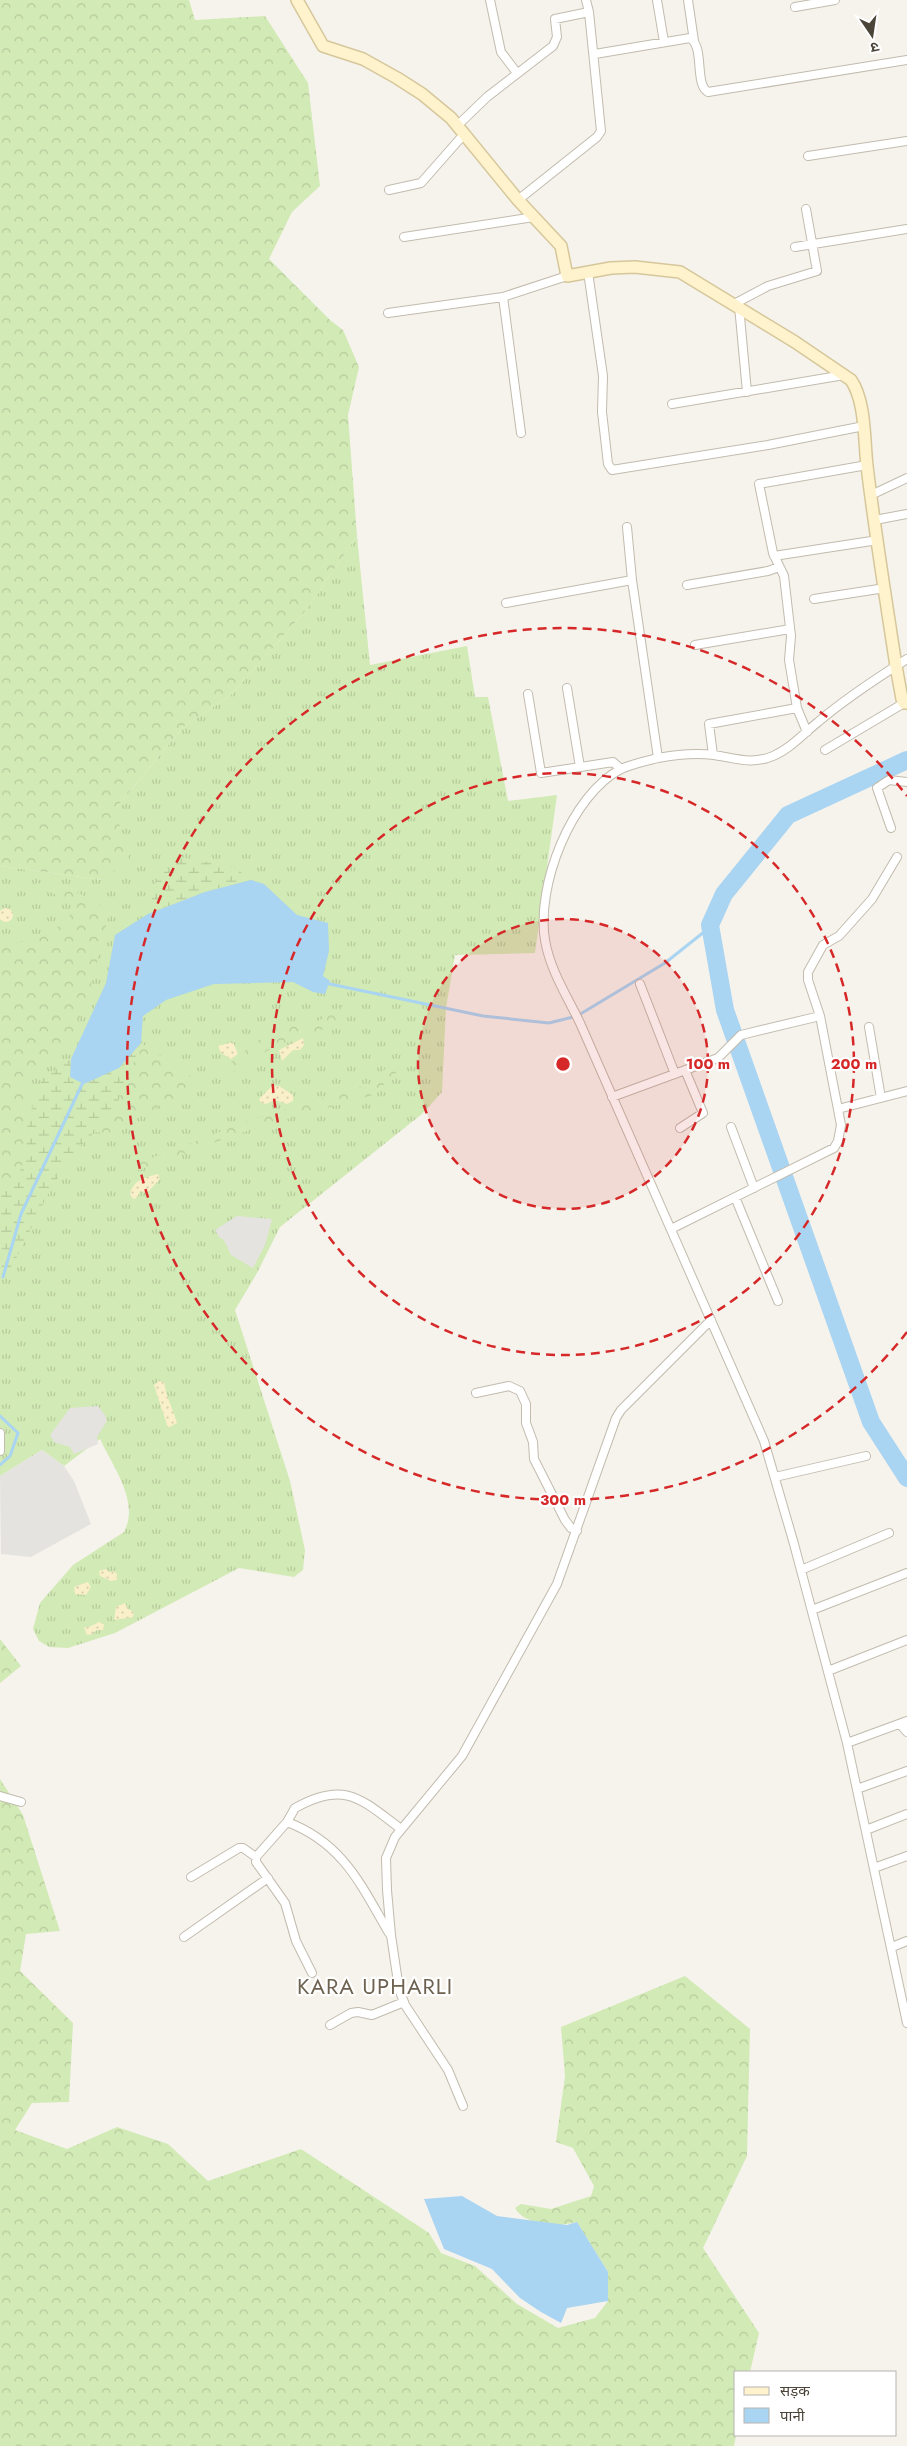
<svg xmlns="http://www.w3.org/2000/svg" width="907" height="2446" viewBox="0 0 907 2446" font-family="Jost,'Noto Sans Devanagari',sans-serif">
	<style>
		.grass { fill: url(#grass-tufts) }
		.forest { fill: url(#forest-crowns) }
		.wetland { fill: url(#wetland-marsh) }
		.sand { fill: url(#sand-dots) }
		.parking { fill: #e5e3e0 }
		.water { fill: #a9d4f2 }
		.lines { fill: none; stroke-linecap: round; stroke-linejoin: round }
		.stream { stroke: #a9d4f2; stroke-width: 3 }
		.river { stroke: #a9d4f2; stroke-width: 18 }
		.street-casing { stroke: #c2bbae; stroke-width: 10 }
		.secondary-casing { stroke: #d6c79b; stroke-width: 14 }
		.street { stroke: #fff; stroke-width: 8 }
		.secondary { stroke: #fff3cd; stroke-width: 11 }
		.ring { fill: none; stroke: #d62828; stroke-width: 2.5; stroke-dasharray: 9 6 }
		.labels { text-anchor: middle; stroke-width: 4.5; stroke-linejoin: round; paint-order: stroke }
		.quarter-label { font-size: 22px; letter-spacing: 1px; fill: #6e6250; stroke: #fff }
		.centre { fill: #d62828; stroke: #fff; stroke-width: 2.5 }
		.ring-label { font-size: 15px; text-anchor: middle; font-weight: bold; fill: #d62828; stroke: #fff; stroke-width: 4.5; stroke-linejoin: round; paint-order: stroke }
	</style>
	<defs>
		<pattern id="grass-tufts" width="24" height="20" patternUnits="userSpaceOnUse" patternTransform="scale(1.25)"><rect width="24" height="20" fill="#d2eab5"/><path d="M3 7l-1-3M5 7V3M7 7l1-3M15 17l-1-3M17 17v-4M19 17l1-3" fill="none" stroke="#b6ca9c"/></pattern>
		<pattern id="forest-crowns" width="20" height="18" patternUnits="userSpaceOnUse" patternTransform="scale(1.25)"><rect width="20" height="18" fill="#d2eab5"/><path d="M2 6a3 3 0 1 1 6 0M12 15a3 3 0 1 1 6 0" fill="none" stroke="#b6ca9c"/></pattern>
		<pattern id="wetland-marsh" width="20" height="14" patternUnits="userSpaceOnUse" patternTransform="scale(1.25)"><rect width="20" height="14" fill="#d2eab5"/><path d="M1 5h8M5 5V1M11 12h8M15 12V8" fill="none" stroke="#b6ca9c"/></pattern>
		<pattern id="sand-dots" width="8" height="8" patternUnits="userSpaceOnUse" patternTransform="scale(1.25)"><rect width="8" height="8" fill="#f9efc9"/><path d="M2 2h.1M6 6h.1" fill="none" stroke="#d7cead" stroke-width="1.8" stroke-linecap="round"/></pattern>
	</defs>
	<rect width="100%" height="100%" fill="#f6f3ec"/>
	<!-- grass -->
	<path class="grass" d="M357,536L370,665L467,646L475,697H488L508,801L557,795L535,953L455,955L446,1008L442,1092L422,1114L280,1227L257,1273L235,1310L290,1481L305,1550L303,1570L294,1577L239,1568L115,1633L68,1648L49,1647L39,1641L33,1629L40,1603L73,1565L124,1532C140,1502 113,1467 100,1439L64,1466L42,1450L0,1476V866L103,880L115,809L184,726L230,696L307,609Z"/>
	<!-- forest -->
	<path class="forest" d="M0,0H189L195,20L265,16L308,83L320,186L292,212L269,259L330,320L343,330L359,367L348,415L357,536L307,609L230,696L184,726L115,809L129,858L103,880L0,866Z
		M35,883C65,889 87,891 109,914C97,959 88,1022 55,1057C48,1065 34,1070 25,1075C26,1106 33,1153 16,1180C14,1185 5,1188 0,1191V941L7,945C41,937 52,938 75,909L73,902L36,886Z
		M342,1005L351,1014L316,1033L288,1041L267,1051L229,1074L225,1068C242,1054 258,1037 278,1029C287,1025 292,1026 301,1025C318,1024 329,1015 342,1005Z
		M141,1043L192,1077V1089L109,1133L95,1132L96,1124L117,1104Z
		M396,1058L402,1067L373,1095L252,1129L125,1175L123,1169L250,1120L370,1084Z
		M0,1639L21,1666L0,1683Z
		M0,1779L23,1815L60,1931L26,1934L20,1971L73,2023L69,2102L32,2103L15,2130L67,2149L117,2127L168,2144L208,2181L301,2149L429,2233L441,2253L475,2266L517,2304L558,2328L595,2318L608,2301V2272L577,2222C559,2227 525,2226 515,2208L521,2204L551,2209L591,2196L594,2186L573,2148L556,2142L565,2076L561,2027L685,1976L750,2029L747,2156L703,2248L759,2333L750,2372H736V2435L734,2446H0Z"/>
	<!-- wetland -->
	<path class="wetland" d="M180,857L234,867L251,880L205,892L148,914L158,876Z
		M141,1043L117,1104L96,1124L95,1132L73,1153L48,1194L9,1273H2L0,1191L16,1182L23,1163L28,1135L27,1122L42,1079L71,1059L70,1077L119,1068Z"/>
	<!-- sand -->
	<path class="sand" d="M-1 915a7 7 0 1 1 14 0a7 7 0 1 1-14 0Z
		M303,1038L304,1045L300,1050H293L282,1061L279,1050Z
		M233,1042L238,1054L231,1059L221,1053L218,1046Z
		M272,1086H279L293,1095V1101L287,1104L275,1100L266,1104L261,1103L259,1099Z
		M158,1174L160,1179L147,1193L140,1191L137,1198L133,1199L130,1194C133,1180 146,1177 158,1174Z
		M159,1381L164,1382C166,1397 173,1409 177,1423L168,1428L154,1385Z
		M106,1569L109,1572L114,1571L117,1574V1580L111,1581L100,1576L99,1571Z
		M88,1582L91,1587L86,1595L75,1594L74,1587Z
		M125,1603L128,1609L134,1612L133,1617L114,1620L116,1607Z
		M99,1622L104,1624L103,1630H97L92,1634L87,1635L84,1627H89Z"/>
	<!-- parking -->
	<path class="parking" d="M237,1216L272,1219L265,1245L253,1268L231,1255L224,1240L219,1237L215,1230Z
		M98,1406L105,1415L107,1421L97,1437L98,1444L74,1454L70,1447L54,1442L50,1435L70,1408Z
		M42,1450L64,1466L74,1481L91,1524L31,1557L1,1554L0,1476Z"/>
	<!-- water -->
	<path class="water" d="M251,880L264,884L297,915L328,923L329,951L323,976L330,981L325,994L313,992L293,982L214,984L166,1000L143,1016L141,1043L119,1068L84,1084L70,1077L71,1059L106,983L115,935L148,914L205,892Z
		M462,2196L497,2216L567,2225L577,2222L608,2272V2301L567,2308L561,2323L541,2312L520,2298L492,2269L444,2249L424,2199Z"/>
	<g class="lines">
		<!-- stream -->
		<path class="stream" d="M325,983L483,1016L549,1023L577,1016L665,963L704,932L710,925
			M3,1277L21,1214L84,1080
			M0,1416L18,1433L10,1456L0,1465"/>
		<!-- river -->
		<path class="river" d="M907,760L788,815L724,894L710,925L725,1010L871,1422L907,1478"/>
		<defs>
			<path id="street" d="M490,0L501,52L517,73
				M657,0L664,42
				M688,0L694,41
				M795,7L835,0
				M595,54L690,38C705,47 694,84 708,92L907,60
				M458,125L487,97L553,46L557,37L555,19L589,12L586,0
				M808,156L907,141
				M389,190L421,183L465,133
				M518,200L597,137L601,131L589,12
				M404,237L534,217
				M795,247L907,229
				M588,272L603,376L602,412L608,464L612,470L768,445L864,426
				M734,304L768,286L817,271L806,209
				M739,306L747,392
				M388,313L503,297
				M672,404L844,375
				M521,433L503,297L567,276
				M871,495L907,478
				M875,520L907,514
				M627,527L632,580L658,758
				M774,556L878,540
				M687,585L768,571L779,567
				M814,599L885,588
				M506,603L632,580
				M695,645L790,629
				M907,659C877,678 845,699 818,722C803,734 790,749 773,756C751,765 735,758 714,755C697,753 674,755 658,758C646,761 632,764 621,769C571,795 536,886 545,940C550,970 567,996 580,1023L764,1441L794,1544L847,1743L907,2023
				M567,688L580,767
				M528,694L541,773L613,762L621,769
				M807,732L797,708L789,660L791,636L784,576L773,553L759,484L867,465
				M825,750L904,703
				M713,755L709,724L797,708
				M891,828L877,788L889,780L907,782
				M640,984L675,1074
				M820,1016L808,980V972L823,945L839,936L872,899L897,857
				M869,1027L881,1098
				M612,1097L718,1058L741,1035L820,1016L841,1125L838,1141L834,1148L671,1229
				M838,1109L907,1091
				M731,1127L754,1188
				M680,1128L703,1113L685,1070
				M735,1197L778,1301
				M476,1393L509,1386L520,1391L526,1404V1423L533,1442L534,1459L565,1520L571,1528L577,1531
				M0,1433V1451
				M775,1477L866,1456
				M801,1570L889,1533
				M812,1610L907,1573
				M828,1671L907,1640
				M900,1724L907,1732
				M847,1743L907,1721
				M857,1789L907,1771
				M0,1796L21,1802
				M287,1822C343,1843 361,1885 389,1933
				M866,1830L907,1814
				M874,1868L907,1856
				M191,1877L239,1848H243L256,1857
				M184,1937L268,1878
				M892,1947L907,1941
				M312,1973L296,1941L285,1903L256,1862V1857L287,1822L295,1808C345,1780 361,1799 401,1829
				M330,2025L351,2013L358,2012L372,2015L404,2002
				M463,2106L448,2070L405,2005L399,1989L391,1935L387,1890L386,1858L395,1837L462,1756L557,1584L616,1418L621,1410L711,1320"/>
			<path id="secondary" d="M297,0L323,46L363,59L397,78L422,94L451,118L518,200L561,246L567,276L611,268L635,267L680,272L795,342L851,380C866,402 864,441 867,466C875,533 886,600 896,666L902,699L904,703H907"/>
		</defs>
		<!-- street casing -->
		<use href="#street" class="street-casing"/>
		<!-- secondary casing -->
		<use href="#secondary" class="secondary-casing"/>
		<!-- street -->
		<use href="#street" class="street"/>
		<!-- secondary -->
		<use href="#secondary" class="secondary"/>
	</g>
	<!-- distance rings -->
	<circle cx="563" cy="1064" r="145" fill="#d62828" fill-opacity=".12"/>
	<g class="ring">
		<circle cx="563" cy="1064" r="145"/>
		<circle cx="563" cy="1064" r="291"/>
		<path d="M907 1332A436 436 0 1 1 907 796"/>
	</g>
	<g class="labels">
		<!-- quarter labels -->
		<g class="quarter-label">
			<text x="375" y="1994">KARA UPHARLI</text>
		</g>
	</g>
	<circle cx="563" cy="1064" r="8" class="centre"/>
	<g class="ring-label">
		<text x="708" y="1069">100 m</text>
		<text x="854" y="1069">200 m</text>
		<text x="563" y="1505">300 m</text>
	</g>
	<!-- legend -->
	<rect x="734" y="2371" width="162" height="65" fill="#ffffff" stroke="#b7b4b0"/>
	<rect x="744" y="2387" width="25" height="8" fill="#fff3cd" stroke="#b7b4b0"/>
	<text x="780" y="2396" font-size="15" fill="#4b4439">सड़क</text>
	<rect x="744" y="2408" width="25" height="15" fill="#a9d4f2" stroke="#b7b4b0"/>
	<text x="780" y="2421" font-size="15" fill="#4b4439">पानी</text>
	<!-- north arrow -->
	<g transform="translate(872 35) rotate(167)" stroke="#ffffff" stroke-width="4" paint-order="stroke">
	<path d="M0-4L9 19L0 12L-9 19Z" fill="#4b4439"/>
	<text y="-8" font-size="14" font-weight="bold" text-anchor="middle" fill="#4b4439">उ</text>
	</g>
</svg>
